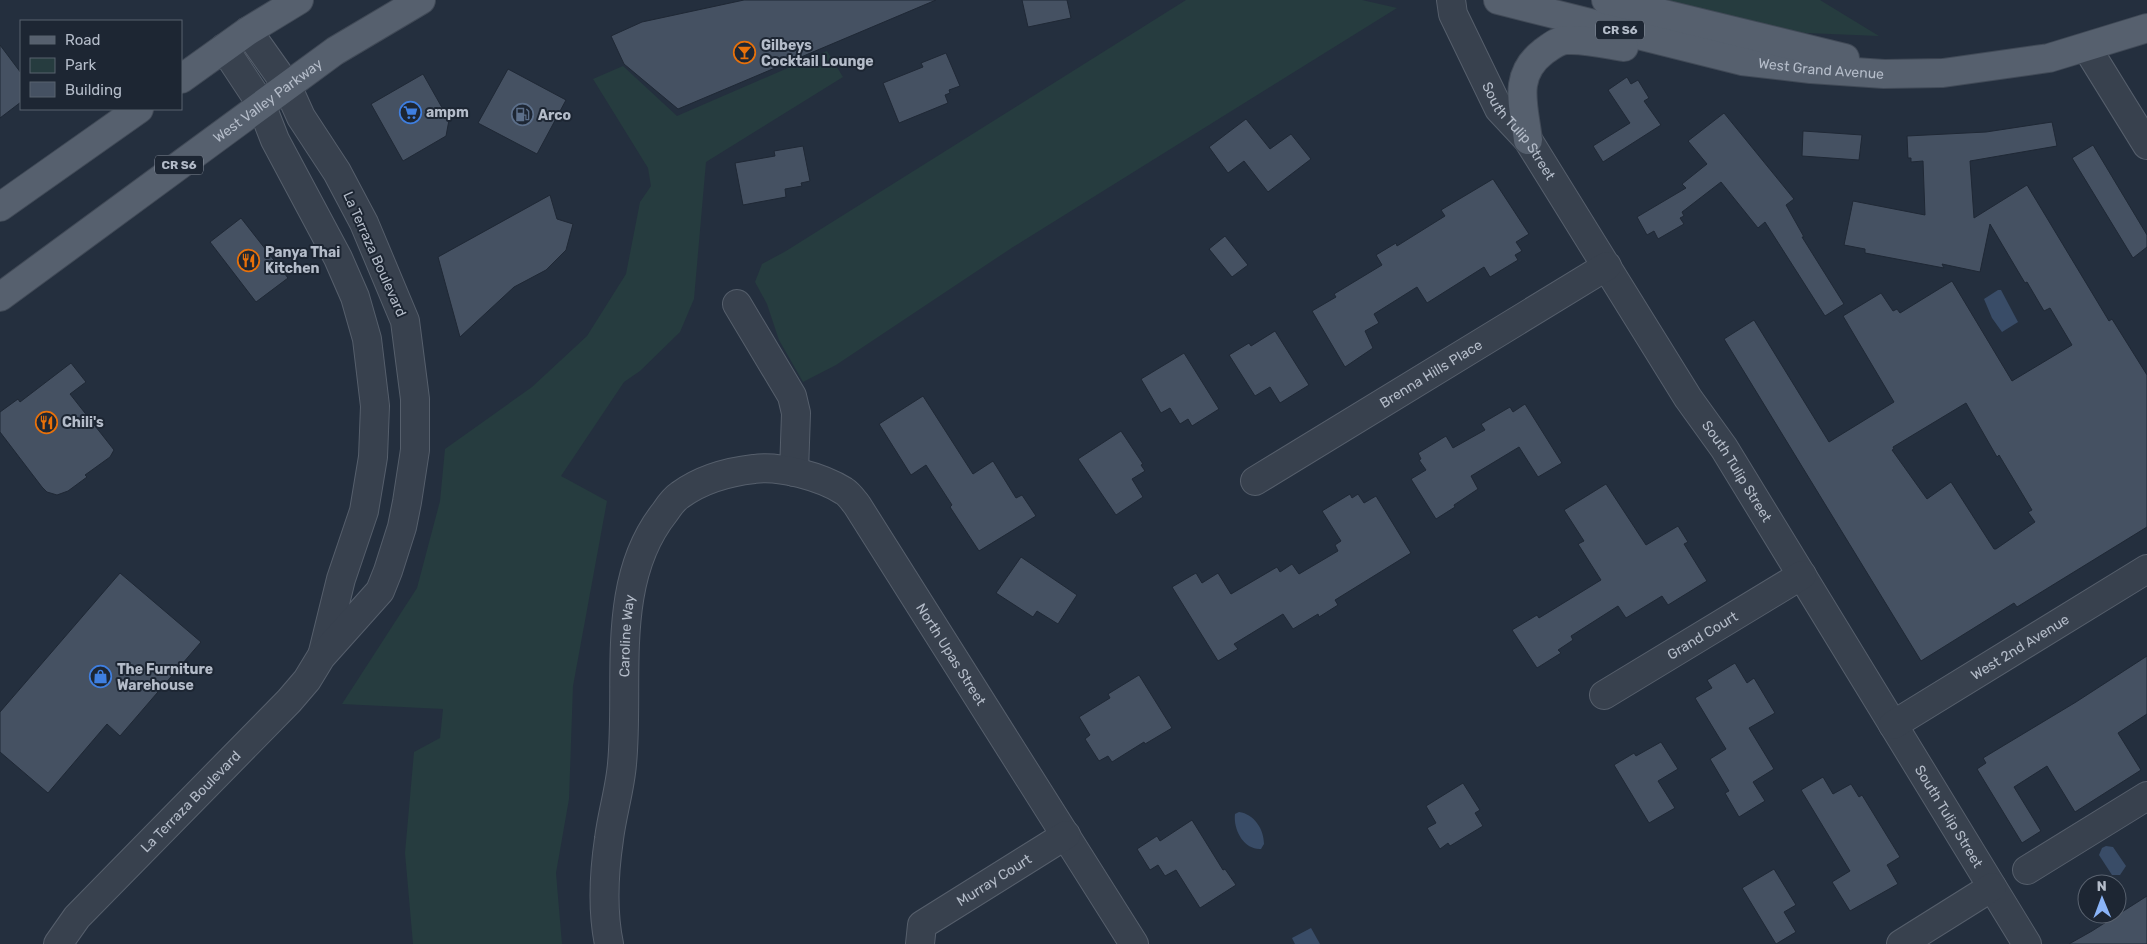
<svg xmlns="http://www.w3.org/2000/svg" width="2147" height="944" viewBox="0 0 2147 944" font-family="Rubik,sans-serif">
	<style>
		.green { fill: #263c3f }
		.water { fill: #394c67 }
		.building { fill: #455162; stroke: #1f2835; fill-rule: evenodd }
		.lines { fill: none; stroke-linecap: round; stroke-linejoin: round }
		.minor-casing { stroke: #565f6c; stroke-width: 30 }
		.major-casing { stroke: #414a57; stroke-width: 30 }
		.minor { stroke: #38414e; stroke-width: 28 }
		.major { stroke: #56606e; stroke-width: 28 }
		.labels { text-anchor: middle; stroke-width: 4; stroke-linejoin: round; paint-order: stroke }
		.shield { fill: #1d2633; stroke: #878f9c; stroke-width: 1 }
		.shield-label { font-size: 12px; font-weight: bold; fill: #b4bcc9 }
		.poi-label { font-size: 14px; font-weight: bold; fill: #b4bcc9; stroke: #1d2633; text-anchor: start }
		.street-label { font-size: 14px; fill: #b4bcc9; stroke: #1d2633 }
	</style>
	<rect width="100%" height="100%" fill="#242f3e"/>
	<!-- green -->
	<path class="green" d="M1186,0H1362L1397,8L1013,247L836,365L803,382L779,340L767,304L755,282L762,264L786,251Z
		M1653,0H1820L1879,36L1782,32Z
		M827,51L843,77L706,162L694,299L680,332L640,371L624,382L561,476L607,501L573,686L569,799L556,873L562,944H413L405,853L414,752L440,738L443,709L342,704L417,588L440,501L445,449L532,387L587,336L626,274L640,202L651,186L648,168L593,79L623,66L677,116Z"/>
	<!-- water -->
	<path class="water" d="M1998,290H2001L2018,322L2002,332L1992,318L1984,299Z
		M1239,812C1254,814 1264,829 1264,844L1261,849C1244,850 1233,830 1235,814Z
		M2106,846L2113,847L2126,866L2120,875H2112L2099,855L2102,848Z
		M1311,928L1320,944H1295L1292,938Z"/>
	<!-- building -->
	<path class="building" d="M744,0H936L678,109L624,64L611,36L642,22Z
		M1022,0H1067L1071,18L1028,27Z
		M0,45L21,73V102L0,118Z
		M946,53L960,86L949,90L950,93L945,95L948,103L899,123L883,83L923,67L921,63Z
		M508,69L566,100L537,154L478,123Z
		M423,74L449,120L446,136L403,161L371,104Z
		M1627,77L1631,84L1638,80L1649,98L1644,101L1661,125L1603,162L1593,146L1630,123L1608,90Z
		M1724,113L1794,199L1786,205L1804,237H1802L1844,304L1825,316L1765,222L1758,228L1721,182L1682,212L1684,216L1680,218L1684,224L1658,239L1654,231L1647,235L1637,217L1686,188L1682,184L1707,164L1688,141Z
		M1246,119L1270,149L1291,134L1311,159L1268,192L1244,161L1228,173L1209,147Z
		M2052,122L2057,146L1970,161L1974,218L2027,185L2109,321L2112,319L2147,375V527L2017,607L2014,603L1921,661L1724,339L1754,320L1829,442L1894,402L1843,316L1881,293L1893,311L1897,309L1900,313L1952,281L2012,381L2072,345L2050,308L2044,311L2027,282L2025,283L1990,224L1980,272L1942,264L1944,268L1865,253V249L1844,245L1853,201L1925,215L1923,161L1911,162V158H1908L1907,136L1986,132ZM1966,403L1997,457L1999,455L2032,510L2028,512L2035,522L1996,549H1994L1951,482L1927,499L1892,450L1894,449L1893,447Z
		M1803,131L1862,135L1859,160L1802,156Z
		M2093,145L2147,235V247L2133,258L2072,158Z
		M803,146L810,181L801,183L802,186L785,189L786,197L743,205L735,163L775,156L774,151Z
		M1493,179L1529,234L1516,242L1522,251L1515,255L1518,260L1490,277L1484,267L1427,303L1417,287L1374,314L1379,323L1365,331L1373,348L1345,367L1312,311L1336,297L1334,294L1382,265L1376,255L1396,243L1397,246L1445,216L1441,210Z
		M550,195L557,219L573,224L566,250L546,270L514,287L460,337L438,257Z
		M241,218L288,278L256,302L210,242Z
		M1225,236L1248,265L1232,277L1209,249Z
		M1275,331L1309,385L1280,403L1270,387L1255,396L1229,355L1249,343L1251,346Z
		M1184,353L1219,409L1192,426L1188,419L1180,424L1170,408L1161,413L1141,379Z
		M71,363L86,382L70,394L114,450L110,457L85,475L87,477L68,491L57,495L47,492L42,487L0,432V412L18,399L20,402Z
		M923,396L973,474L993,461L1016,498L1022,495L1036,516L979,551L950,507L952,505L926,465L911,475L879,424Z
		M1525,404L1562,463L1538,477L1519,447L1471,476L1478,489L1454,505L1455,507L1436,519L1411,479L1426,470L1419,460L1421,459L1418,453L1446,436L1453,448L1485,430L1481,424L1510,407L1513,412Z
		M1121,431L1143,464L1141,465L1145,471L1132,479L1143,497L1116,515L1078,459Z
		M1606,484L1646,545L1678,526L1688,542L1684,544L1707,581L1668,605L1662,596L1626,618L1618,606L1571,636L1573,640L1558,650L1561,653L1537,668L1512,630L1537,615L1539,618L1601,580L1578,544L1584,541L1564,510Z
		M1350,494L1352,498L1358,494L1364,503L1376,496L1411,553L1335,600L1338,605L1319,617L1318,614L1293,629L1283,614L1234,644L1238,649L1218,661L1172,587L1196,573L1202,583L1218,573L1231,594L1277,567L1280,572L1292,564L1299,574L1338,551L1335,545L1341,541L1322,511Z
		M1021,557L1077,595L1058,624L1037,611L1033,617L996,593Z
		M120,573L201,642L120,736L107,724L48,793L0,752V712Z
		M2147,656V714L2118,733L2141,770L2075,812L2047,766L2014,787L2041,831L2022,843L1977,769L1986,763L1983,758L2076,702Z
		M1735,663L1747,683L1754,678L1775,713L1749,728L1774,769L1753,782L1765,801L1739,817L1725,793L1729,791L1710,759L1726,749L1695,698L1712,688L1707,680Z
		M1139,675L1172,728L1145,744L1144,742L1112,762L1108,756L1099,761L1085,739L1090,735L1079,717L1110,698L1108,694Z
		M1661,742L1678,769L1658,781L1675,808L1649,823L1614,765L1634,753L1636,756Z
		M1823,777L1833,794L1851,784L1859,797L1862,795L1900,857L1887,865L1898,884L1850,911L1832,882L1850,871L1801,790Z
		M1463,783L1480,810L1475,813L1483,826L1450,846L1448,843L1440,849L1427,828L1436,823L1426,806Z
		M1192,820L1223,870L1225,869L1236,885L1200,908L1176,870L1165,876L1158,865L1150,870L1137,849L1157,836L1160,841Z
		M1774,869L1796,905L1784,912L1796,932L1776,944L1742,888Z
		M2147,896V944H2069L2092,931Z"/>
	<g class="lines">
		<defs>
			<g id="minor">
				<path id="s1" d="M1451,0L1453,14L1499,109L1528,140L1688,398L1724,448L2027,944"/>
				<path d="M224,48L261,104L275,140L338,258L355,297L367,339L375,406L373,457L364,511L341,579L323,652"/>
				<path d="M2087,48L2147,145"/>
				<path d="M737,304L792,396L796,413L794,472"/>
				<path id="s2" d="M1255,481L1607,266"/>
				<path id="s3" d="M1604,695L1802,575"/>
				<path id="s4" d="M1893,725L2147,569"/>
				<path d="M2027,870L2147,796"/>
				<path id="s5" d="M58,944L77,917L289,701L307,680L321,657L380,591L388,571L402,527L407,502L415,450V399L405,321L364,223L337,172L301,117L287,86L248,31"/>
				<path id="s6" d="M609,944C602,910 604,873 609,839C612,814 620,789 622,764C630,681 609,582 665,512C669,506 674,499 680,495C702,479 727,472 754,469C779,465 822,477 844,491C849,494 853,500 857,505L1134,944"/>
				<path id="s7" d="M920,944L922,925L1066,835"/>
				<path d="M1901,944L1992,887"/>
			</g>
			<g id="major">
				<path id="s8" d="M1498,0L1742,61L1811,69L1884,74L1943,73L2049,58L2147,28"/>
				<path d="M1606,0L1845,58"/>
				<path d="M181,79L248,31L299,0"/>
				<path d="M1528,140C1524,106 1512,76 1543,52C1550,47 1558,40 1567,40C1585,39 1606,44 1624,47"/>
				<path d="M0,207L139,109"/>
				<path id="s9" d="M0,297L335,51L421,0"/>
			</g>
		</defs>
		<!-- minor casing -->
		<use href="#minor" class="minor-casing"/>
		<!-- major casing -->
		<use href="#major" class="major-casing"/>
		<!-- minor -->
		<use href="#minor" class="minor"/>
		<!-- major -->
		<use href="#major" class="major"/>
	</g>
	<!-- icons -->
	<defs>
		<symbol id="bar-ring" viewBox="-11 -11 22 22"><circle r="9.5" fill="#1d2633" stroke="#e8710a" stroke-width="1.5"/><path d="M-6-5H6L.8 .8V4.5H3.5V6h-7V4.5H-.8V.8Z" fill="#e8710a"/></symbol>
		<symbol id="supermarket-ring" viewBox="-11 -11 22 22"><circle r="9.5" fill="#1d2633" stroke="#3f7fe0" stroke-width="1.5"/><path d="M-6-5.5h2.5l.6 2H6L4.5 2H-2.5L-4.4-4H-6ZM-1.5 3.2a1.3 1.3 0 1 0 .1 0ZM3 3.2a1.3 1.3 0 1 0 .1 0Z" fill="#3f7fe0"/></symbol>
		<symbol id="fuel-ring" viewBox="-11 -11 22 22"><circle r="9.5" fill="#1d2633" stroke="#5c6f8a" stroke-width="1.5"/><path d="M-5.5-6h7V0h2V4h1.3V-2.5L3-4.5l.8-.8L6-3V5H2.5V1h-1V6h-7ZM-4.2-4.7v3.2H.2V-4.7Z" fill="#5c6f8a"/></symbol>
		<symbol id="restaurant-ring" viewBox="-11 -11 22 22"><circle r="9.5" fill="#1d2633" stroke="#e8710a" stroke-width="1.5"/><path d="M-5-6h1v4h1v-4h1v4h1v-4h1v5L-1.5 .5V6h-2V.5L-5-1ZM5-6V6H3V1.5H1.5Q1.5-4 5-6Z" fill="#e8710a"/></symbol>
		<symbol id="shop-ring" viewBox="-11 -11 22 22"><circle r="9.5" fill="#1d2633" stroke="#3f7fe0" stroke-width="1.5"/><path d="M-5-2.5h2.3a2.7 3.5 0 0 1 5.4 0H5L5.5 6h-11ZM-1.5-2.5h3a1.5 2.3 0 0 0-3 0Z" fill="#3f7fe0"/></symbol>
	</defs>
	<g fill-rule="evenodd">
		<use href="#bar-ring" x="732" y="40" width="25" height="25"/>
		<use href="#supermarket-ring" x="398" y="100" width="25" height="25"/>
		<use href="#fuel-ring" x="510" y="102" width="25" height="25"/>
		<use href="#restaurant-ring" x="236" y="248" width="25" height="25"/>
		<use href="#restaurant-ring" x="34" y="410" width="25" height="25"/>
		<use href="#shop-ring" x="88" y="664" width="25" height="25"/>
	</g>
	<g class="labels">
		<!-- shield labels -->
		<g class="shield">
			<rect x="1596" y="20.5" width="48" height="19" rx="4"/>
			<rect x="155" y="155.5" width="48" height="19" rx="4"/>
		</g>
		<g class="shield-label">
			<text x="1620" y="34">CR S6</text>
			<text x="179" y="169">CR S6</text>
		</g>
		<!-- poi labels -->
		<g class="poi-label">
			<text x="761" y="50">Gilbeys<tspan x="761" dy="16">Cocktail Lounge</tspan></text>
			<text x="426" y="117">ampm</text>
			<text x="538" y="120">Arco</text>
			<text x="265" y="257">Panya Thai<tspan x="265" dy="16">Kitchen</tspan></text>
			<text x="62" y="427">Chili's</text>
			<text x="117" y="674">The Furniture<tspan x="117" dy="16">Warehouse</tspan></text>
		</g>
		<!-- street labels -->
		<g class="street-label">
			<text dy="5" stroke="none"><textPath href="#s8" startOffset="331">West Grand Avenue</textPath></text>
			<text dy="5" stroke="none"><textPath href="#s9" startOffset="332">West Valley Parkway</textPath></text>
			<text dy="5" stroke="none"><textPath href="#s1" startOffset="149">South Tulip Street</textPath></text>
			<text transform="translate(375 254) rotate(66)" y="5">La Terraza Boulevard</text>
			<text dy="5" stroke="none"><textPath href="#s2" startOffset="206">Brenna Hills Place</textPath></text>
			<text dy="5" stroke="none"><textPath href="#s1" startOffset="554">South Tulip Street</textPath></text>
			<text dy="5" stroke="none"><textPath href="#s3" startOffset="115">Grand Court</textPath></text>
			<text dy="5" stroke="none"><textPath href="#s6" startOffset="310">Caroline Way</textPath></text>
			<text dy="5" stroke="none"><textPath href="#s4" startOffset="149">West 2nd Avenue</textPath></text>
			<text dy="5" stroke="none"><textPath href="#s6" startOffset="834">North Upas Street</textPath></text>
			<text dy="5" stroke="none"><textPath href="#s5" startOffset="195">La Terraza Boulevard</textPath></text>
			<text dy="5" stroke="none"><textPath href="#s1" startOffset="959">South Tulip Street</textPath></text>
			<text dy="5" stroke="none"><textPath href="#s7" startOffset="104">Murray Court</textPath></text>
		</g>
	</g>
	<!-- legend -->
	<rect x="20" y="20" width="162" height="90" fill="#1d2633" stroke="#59626f"/>
	<rect x="30" y="36" width="25" height="8" fill="#56606e" stroke="#59626f"/>
	<text x="65" y="45" font-size="15" fill="#b4bcc9">Road</text>
	<rect x="30" y="58" width="25" height="15" fill="#263c3f" stroke="#59626f"/>
	<text x="65" y="70" font-size="15" fill="#b4bcc9">Park</text>
	<rect x="30" y="82" width="25" height="15" fill="#455162" stroke="#59626f"/>
	<text x="65" y="95" font-size="15" fill="#b4bcc9">Building</text>
	<!-- north arrow -->
	<g transform="translate(2102 899) rotate(359)"><circle r="24" fill="#1d2633" stroke="#59626f"/>
	<path d="M0-4L9 19L0 12L-9 19Z" fill="#8ab4f8"/>
	<text y="-8" font-size="14" font-weight="bold" text-anchor="middle" fill="#b4bcc9">N</text>
	</g>
</svg>
